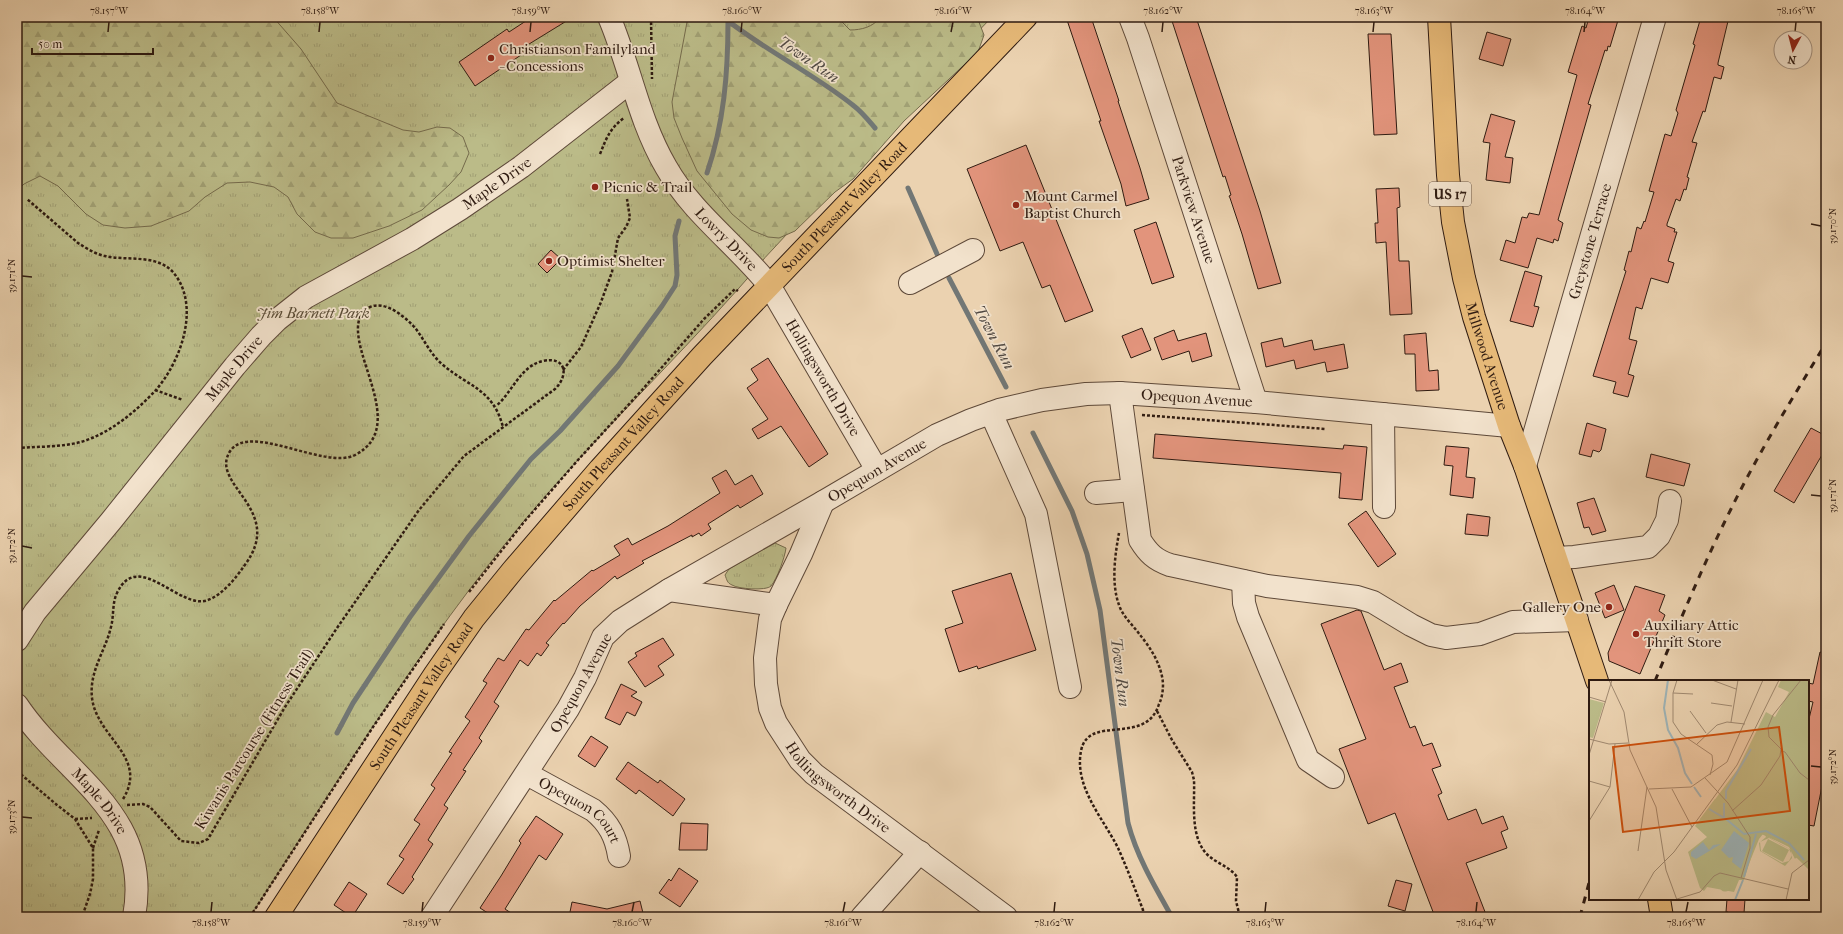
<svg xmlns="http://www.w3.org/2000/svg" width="1843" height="934" viewBox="0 0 1843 934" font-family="'IM FELL French Canon',serif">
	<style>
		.grass { fill: url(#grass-tufts); stroke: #756b4c }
		.forest { fill: url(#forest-firs); stroke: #756b4c }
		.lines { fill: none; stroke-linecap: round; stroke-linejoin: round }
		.stream { stroke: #727775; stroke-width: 5 }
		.building { fill: #e2947c; stroke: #2f1b11 }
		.minor-casing { stroke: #5e4939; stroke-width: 24 }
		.major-casing { stroke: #2f1b11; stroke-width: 24 }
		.path { stroke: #2f1b11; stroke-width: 2.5; stroke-dasharray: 3 2; stroke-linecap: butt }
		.minor { stroke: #f2e2cc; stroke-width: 22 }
		.major { stroke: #e6b978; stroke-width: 22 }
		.rail { stroke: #2f1b11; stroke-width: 3; stroke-dasharray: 7 7; stroke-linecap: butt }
		.ticks { fill: none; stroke: #2f1b11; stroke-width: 1.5 }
		.poi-dot { fill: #8f2418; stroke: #f2e2cc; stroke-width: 1.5 }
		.labels { text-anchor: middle; stroke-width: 3.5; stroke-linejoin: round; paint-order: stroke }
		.shield { fill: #f2e2cc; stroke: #6a5749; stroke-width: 1 }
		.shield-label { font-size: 14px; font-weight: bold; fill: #2f1b11 }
		.poi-label { font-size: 15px; fill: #2f1b11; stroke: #f2e2cc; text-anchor: start }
		.street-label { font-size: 15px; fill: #2f1b11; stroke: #f2e2cc }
		.park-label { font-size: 15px; font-style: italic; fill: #594b35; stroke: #f2e2cc }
		.water-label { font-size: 16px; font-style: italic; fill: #504943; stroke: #f2e2cc }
		.inset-river { fill: none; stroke: #9eb4b8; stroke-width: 2 }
		.inset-road { fill: none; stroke: #a08970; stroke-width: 1 }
		.view { fill: #cc500d; fill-opacity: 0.15; stroke: #cc500d; stroke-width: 2 }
		.inset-edge { fill: none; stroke: #2f1b11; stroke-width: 2 }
		.neatline { fill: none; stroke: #2f1b11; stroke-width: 1.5 }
		.ticks-label { font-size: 10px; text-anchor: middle; fill: #2f1b11 }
	</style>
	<defs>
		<pattern id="grass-tufts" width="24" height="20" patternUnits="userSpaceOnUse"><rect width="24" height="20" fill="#bb8"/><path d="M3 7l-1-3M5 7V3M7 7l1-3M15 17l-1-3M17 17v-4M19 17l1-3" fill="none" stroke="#a1a074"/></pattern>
		<pattern id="forest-firs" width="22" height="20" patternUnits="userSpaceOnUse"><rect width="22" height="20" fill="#bb8"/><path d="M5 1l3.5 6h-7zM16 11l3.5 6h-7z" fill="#a1a074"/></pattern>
	</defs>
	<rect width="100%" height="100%" fill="#ebd2b0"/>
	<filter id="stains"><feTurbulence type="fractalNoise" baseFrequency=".005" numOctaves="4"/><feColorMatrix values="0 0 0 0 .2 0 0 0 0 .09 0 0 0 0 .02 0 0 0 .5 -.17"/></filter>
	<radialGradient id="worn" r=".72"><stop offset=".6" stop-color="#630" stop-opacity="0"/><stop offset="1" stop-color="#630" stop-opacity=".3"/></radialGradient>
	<!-- grass -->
	<path class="grass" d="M17,17H992C918,93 846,170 774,248C762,260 751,275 739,288C669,367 592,440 524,521C421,644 337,782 250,917H17Z
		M775,543L786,548C785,557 777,579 771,586C766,591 738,589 732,585C727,583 727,580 725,575L729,569Z"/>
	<!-- forest -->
	<path class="forest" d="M17,17H273L301,49L337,103L403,130L419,132L437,127L450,128L463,137L469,153L461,172L449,185L422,210L389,226L353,238H331L315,232L297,214L288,197L274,187L250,182L227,183L205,197L189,211L151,226L125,228L103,225L86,214L58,186L40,176L24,184L17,191Z
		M684,17H841L842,22L850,30C861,30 874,27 880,17H977L984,35L978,52L904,121L853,179L835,192L795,231L779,238L768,237L751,230L732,214L697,171L682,138L674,118L672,102L687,22Z"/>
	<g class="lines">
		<!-- stream -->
		<path class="stream" d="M723,17C764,50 813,73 854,106C862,112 869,121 875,128
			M707,173C724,123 728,73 728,21
			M908,188L937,254
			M949,278L1006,387
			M1033,433L1072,511L1087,554L1100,610L1128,823C1137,857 1155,887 1172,917
			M337,733L353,703L410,617L469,536L531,459L560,431L618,366L662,306L675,286L677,275L675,236L679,221"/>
	</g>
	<!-- building -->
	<path class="building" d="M532,17H573L521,49L524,53L475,86L459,62L507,29L509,32Z
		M1076,17H1091L1119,101H1118L1140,168L1149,199L1126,206L1121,184L1099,121H1101L1067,20Z
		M1184,17H1196L1260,211L1281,283L1258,289L1242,234L1230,198L1229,196L1231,195L1225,176L1223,177L1172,21Z
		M1589,17H1619L1610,47L1608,46L1607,51L1605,50L1588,104L1591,105L1558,220L1563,223L1558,241L1554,239L1553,243L1537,238L1528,268L1500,260L1506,240L1515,243L1522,217L1527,218L1529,213L1539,215L1577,75L1568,72L1582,26L1586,28Z
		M1701,17H1729L1718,63V65L1724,67L1721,79L1714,77L1705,112L1703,111L1692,142L1697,143L1687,177L1689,178L1686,190L1684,189L1680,201L1676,199L1667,224V226L1675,229L1674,232H1677L1668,261L1674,263L1668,283L1651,278L1642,309L1636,307L1629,339L1637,341L1628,374L1634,376L1628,397L1613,393L1616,382L1593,376L1626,271L1624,270L1629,251L1631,252L1637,227L1641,229L1644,221L1645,222L1654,192L1649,191L1665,134L1671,136L1678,113L1676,110L1695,45L1693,44Z
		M1487,32L1511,39L1503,66L1479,59Z
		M1368,34H1391L1397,134L1374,135Z
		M1491,114L1515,121L1505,157L1513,158L1510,183L1486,180L1490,143L1483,142Z
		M1026,145L1093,311L1065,322L1050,285L1042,288L1023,242L1000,251L967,169Z
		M1399,188L1400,207L1397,208L1399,261H1409L1412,314L1390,315L1386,242L1376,243L1375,223H1378L1376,189Z
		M1156,222L1174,277L1152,284L1134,230Z
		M551,250L561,259L547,273L538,264Z
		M1525,271L1542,276L1534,306L1539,307L1533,327L1510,321Z
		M1142,328L1151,350L1131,358L1122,336Z
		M1174,330L1178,341L1206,333L1212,356L1192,362L1189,351L1162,360L1154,338Z
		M1426,333L1429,371L1438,370L1439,390L1416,391L1415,354H1405L1404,335Z
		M1282,338L1284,347L1312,340L1314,350L1344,344L1348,368L1327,372L1325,362L1296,369L1294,360L1266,367L1261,343Z
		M768,358L828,454L809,467L781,426L758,439L752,429L768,419L747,388L758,380L751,369Z
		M1587,423L1606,429L1601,450L1599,452L1593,450L1591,457L1579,454Z
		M1811,428L1826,436V448L1794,503L1774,491Z
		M1155,434L1343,449L1344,445L1367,447L1362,500L1339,498L1341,473L1153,458Z
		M1446,446L1469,448L1466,477L1475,478L1473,498L1450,495L1453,466L1444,465Z
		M1651,454L1690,464L1684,486L1646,477Z
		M726,470L735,485L752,475L763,494L740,508L738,505L708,524L711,529L701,536L699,533L692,537V535L642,561L644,563L617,579L615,576L580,606L564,624L563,623L546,643L549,645L541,656L537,653L528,666L520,660L494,702L499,706L479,738L482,741L463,770L466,771L444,805L448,808L428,840L433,844L412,877L414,879L403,894L387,884L404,859L399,856L420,824L414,820L435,788L431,785L452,753L449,752L470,721L465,717L487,683L483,681L498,658L504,661L526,629L529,630L554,600L555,601L592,570L593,571L620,555L614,546L628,538L632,545L668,526L720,493L712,478Z
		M1594,498L1606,531L1592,535L1589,527L1584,528L1577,503Z
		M1366,511L1396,554L1378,567L1348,524Z
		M1467,514L1490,517L1488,536L1465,534Z
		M1011,573L1036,650L978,669L977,666L959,672L945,629L963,623L952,591Z
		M1614,585L1624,610L1605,618L1595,593Z
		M1635,586L1665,595L1659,611L1665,615L1640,674L1609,661L1608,653Z
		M1357,610L1361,611L1384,670L1401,663L1408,682L1394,687L1410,728L1415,726L1423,746L1432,743L1441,766L1432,769L1442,793L1438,795L1448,820L1476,809L1482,824L1503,816L1508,829L1501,832L1507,848L1466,863L1487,917H1435L1395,813L1368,824L1339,749L1366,739L1321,624Z
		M663,638L674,655L658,666L664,675L645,687L628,662L637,656L635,653Z
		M1820,652L1826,653V766L1814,826L1808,825V723L1813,702L1808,701V683L1813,684Z
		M621,684L637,692L631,696L642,702L635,716L627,712L620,725L605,718Z
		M591,736L608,747L595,767L578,756Z
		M628,762L658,783L660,780L685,799L673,816L639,790L636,794L616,779Z
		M536,816L563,834L546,860L539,855L505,909L517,917H494L480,908L501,876L521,843L519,841Z
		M681,823L708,824L707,850H679Z
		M679,868L698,881L680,907L659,893L669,879L671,881Z
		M1396,880L1412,884L1405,911L1388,906Z
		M349,882L367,894L352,917L334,905Z
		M1727,899H1745L1744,913H1741V917H1728V912H1726Z
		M640,901L644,917H569L572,902L607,909Z"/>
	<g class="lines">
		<defs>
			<g id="minor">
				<path id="s1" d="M609,17C630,66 638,119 666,167C692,213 736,244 769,285L877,470"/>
				<path id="s2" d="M1130,17L1138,38L1256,402"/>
				<path d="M910,283L973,250"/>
				<path d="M1120,393L1140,540C1148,553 1155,560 1170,565L1267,586L1357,597L1373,602L1411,625L1431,635L1446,638L1480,634L1513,622L1577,620"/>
				<path d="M991,413L1036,514L1070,687"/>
				<path d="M1383,414L1384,507"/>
				<path id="s3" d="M1525,466L1655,17"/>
				<path d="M1096,493L1133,490"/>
				<path id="s4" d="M823,502L801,554L776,605L770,619L765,658L766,684L770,708L776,723L800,760L814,774L1006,917"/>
				<path d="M1556,558L1574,557L1648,547L1659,536L1667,520L1670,501"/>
				<path d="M1243,581L1244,603L1248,617L1308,760L1333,777"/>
				<path d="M669,590L776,605"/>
				<path id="s5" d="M17,640L35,612L111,521L235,366L261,336L277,320L306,297L412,239L460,209L521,167L630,82"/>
				<path id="s6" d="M17,705C65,777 153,813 134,917"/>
				<path id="s7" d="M527,774L593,810C609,823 616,837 619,856"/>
				<path id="s8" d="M432,917L568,709L585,678L603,637L620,621L669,590L823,502L937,435L971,420L999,410L1042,400L1086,394L1120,393L1256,402L1509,426"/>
				<path d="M862,917L920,852"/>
			</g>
			<g id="major">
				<path id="s9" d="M1439,17L1448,175L1453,222L1464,278L1474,317L1509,426L1525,466L1597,681"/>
				<path d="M1659,899L1662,917"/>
				<path id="s10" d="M276,917L435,674L474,618L513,570L600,469L702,356L1026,17"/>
			</g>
		</defs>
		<!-- minor casing -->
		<use href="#minor" class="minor-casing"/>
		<!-- major casing -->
		<use href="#major" class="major-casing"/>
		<!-- path -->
		<path class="path" d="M651,17L652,79
			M600,154C606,139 610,128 624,118
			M563,370L581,347L601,302L612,272L618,238L626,227L630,218L627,199
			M155,390L183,400
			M1142,415L1326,429
			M17,448C42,446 69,448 92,438C116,428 137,410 155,391C181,362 202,304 172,271C155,254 126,261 105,256C95,254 86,248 78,243L27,199
			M1119,533C1115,555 1111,583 1119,605C1123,617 1133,625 1140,635C1151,648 1162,666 1163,684C1163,691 1162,698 1159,704C1146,747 1088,713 1081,751C1074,787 1103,818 1118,848C1127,868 1135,889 1143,910V917
			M469,592L524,522L578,460L642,390L704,319L735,289L738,291
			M1157,711L1172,740L1192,772L1194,780C1195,804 1189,840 1210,857C1219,864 1231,868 1237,877L1236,901L1240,917
			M17,771L57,805L75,819L93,848V879L90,894L82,917
			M123,799C149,757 97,738 92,698C89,671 105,652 111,627C114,616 112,603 117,593C138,548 180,611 208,600C222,595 236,578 244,566C288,509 206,484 231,450C251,423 325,470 355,455C410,427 346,352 360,317C362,312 365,309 370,307C385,300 406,317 416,329C425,341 431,355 443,365C469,387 493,389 503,427
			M127,805L143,804L150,807L181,841L199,843L208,839L285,707L337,628L419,510L464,456L555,389C570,374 565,356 543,361C520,366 512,393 496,406
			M75,819L92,818
			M93,848L99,830
			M250,917L373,727L444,624"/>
		<!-- minor -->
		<use href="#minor" class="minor"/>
		<!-- major -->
		<use href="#major" class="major"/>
		<!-- rail -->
		<path class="rail" d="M1655,681C1679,623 1703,565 1731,509C1759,452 1793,397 1826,343
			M1580,917L1590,879"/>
	</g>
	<!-- ticks -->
	<path class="ticks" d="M108,32L109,22M319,32L320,22M530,32L531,22M741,32L742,22M951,32L953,22M1162,32L1163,22M1373,32L1374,22M1584,32L1585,22M1795,32L1796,22M1811,224L1821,226M22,276L32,277M1811,495L1821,496M22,546L32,548M1811,766L1821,767M22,817L32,818M211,912L212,902M422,912L423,902M632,912L634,902M843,912L845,902M1054,912L1055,902M1265,912L1266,902M1476,912L1477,902M1686,912L1688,902"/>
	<!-- markers -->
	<g class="poi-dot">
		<circle cx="491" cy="58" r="4"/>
		<circle cx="595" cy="187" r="4"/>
		<circle cx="1016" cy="205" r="4"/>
		<circle cx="549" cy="261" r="4"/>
		<circle cx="1609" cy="607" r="4"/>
		<circle cx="1636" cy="634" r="4"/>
	</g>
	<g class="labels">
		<!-- shield labels -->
		<rect class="shield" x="1429" y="182" width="42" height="24" rx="3"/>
		<g class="shield-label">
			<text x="1450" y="199">US 17</text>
		</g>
		<!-- poi labels -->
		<g class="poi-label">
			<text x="499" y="54">Christianson Familyland<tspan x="499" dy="17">- Concessions</tspan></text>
			<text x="603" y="192">Picnic &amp; Trail</text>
			<text x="1024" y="201">Mount Carmel<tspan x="1024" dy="17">Baptist Church</tspan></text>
			<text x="557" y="266">Optimist Shelter</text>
			<text x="1601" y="612" text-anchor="end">Gallery One</text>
			<text x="1644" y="630">Auxiliary Attic<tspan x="1644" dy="17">Thrift Store</tspan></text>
		</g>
		<!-- street labels -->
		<g class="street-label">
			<text dy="5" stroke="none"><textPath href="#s5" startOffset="672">Maple Drive</textPath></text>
			<text dy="5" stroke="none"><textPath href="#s10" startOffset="912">South Pleasant Valley Road</textPath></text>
			<text dy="5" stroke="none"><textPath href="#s2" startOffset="203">Parkview Avenue</textPath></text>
			<text dy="5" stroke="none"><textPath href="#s1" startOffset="255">Lowry Drive</textPath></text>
			<text dy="5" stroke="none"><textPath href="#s3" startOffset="234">Greystone Terrace</textPath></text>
			<text dy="5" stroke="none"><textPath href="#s9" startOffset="344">Millwood Avenue</textPath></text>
			<text dy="5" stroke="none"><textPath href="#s5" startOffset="348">Maple Drive</textPath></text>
			<text dy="5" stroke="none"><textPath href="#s1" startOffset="425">Hollingsworth Drive</textPath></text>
			<text dy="5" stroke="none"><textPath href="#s8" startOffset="986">Opequon Avenue</textPath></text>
			<text dy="5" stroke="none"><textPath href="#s10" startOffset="588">South Pleasant Valley Road</textPath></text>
			<text dy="5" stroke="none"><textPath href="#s8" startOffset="650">Opequon Avenue</textPath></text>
			<text transform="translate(581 683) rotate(-61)" y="5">Opequon Avenue</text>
			<text dy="5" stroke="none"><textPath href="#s10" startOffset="264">South Pleasant Valley Road</textPath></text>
			<text transform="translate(254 739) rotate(-58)" y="5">Kiwanis Parcourse (Fitness Trail)</text>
			<text dy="5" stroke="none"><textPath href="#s4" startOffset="325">Hollingsworth Drive</textPath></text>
			<text dy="5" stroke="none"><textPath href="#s6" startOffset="127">Maple Drive</textPath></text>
			<text dy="5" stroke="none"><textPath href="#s7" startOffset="65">Opequon Court</textPath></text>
		</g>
		<!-- park labels -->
		<g class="park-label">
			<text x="313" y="318">Jim Barnett Park</text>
		</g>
		<!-- water labels -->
		<g class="water-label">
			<text transform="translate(809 59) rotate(34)" y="6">Town Run</text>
			<text transform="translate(995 337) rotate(62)" y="6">Town Run</text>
			<text transform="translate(1121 672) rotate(83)" y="6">Town Run</text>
		</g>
	</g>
	<!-- overview -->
	<g transform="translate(1589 680)">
		<rect width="220" height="220" fill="#ebd2b0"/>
		<path d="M192,0H220V178L212,181L206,177L202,167L170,153L155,200H150L145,212L118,207L115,211L111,208L99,172L118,157L106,146L148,90L177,32L186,37L200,12L189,7Z" fill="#bb8"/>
		<path d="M220,86V111L211,112L212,122L203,135L198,137L209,144L219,155L216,166L206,179L200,167L174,154L170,159L155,196L162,152L183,142L182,150L194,156L195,154L182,136L169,126L157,124V121L166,114L176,118L187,112L195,116L206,94L214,93ZM126,119L136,123L138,137L145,140L159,158L145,150L142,154H138V159L133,163L131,155L136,154L138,144L135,141L126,147L124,138L119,145L121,151H116L115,144L111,139ZM220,167V190L209,179Z" fill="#bb8"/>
		<path d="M0,19L15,23L4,58L0,57Z" fill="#bb8"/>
		<path d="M176,155L202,170L203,178L196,186L171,171L170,163L177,157ZM180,158L200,169L203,175L200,181L193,183L172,171L171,162ZM179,159L200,170L194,182L173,171ZM119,178L120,181L126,179L129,187L122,189L124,193L113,196L108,181ZM130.5 206a5.5 5.5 0 1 1 11 0a5.5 5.5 0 1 1-11 0Z" fill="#bb8" fill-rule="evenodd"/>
		<path d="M145,151L160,163L152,189L143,182L144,177L140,178L132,170ZM114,162L120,170L124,165L132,164L107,179L102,176V172Z" fill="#9eb4b8"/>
		<path class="inset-river" d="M79,0L75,28L79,50L89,68L96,93L103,104M105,107L112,117M137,119V111L162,69M120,129L137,139L155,154L177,151L200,163L215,180M135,137V123M155,197L167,154M146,220L154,200"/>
		<path class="inset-road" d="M20,0L35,32L41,70L67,127L77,190L88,220M88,0L84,13V42L92,54L123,75L124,84L121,95M123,0L147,9M84,13L104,14M0,17L17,22M122,23L143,26M101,31L117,53M142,42L149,0M0,59L20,64L39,63M108,64L128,45L138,42L156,44M192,71L196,72L211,93L220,100M0,75L23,0M116,98L139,123L161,157V168L152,198M0,101L21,107M60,109L102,107L138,82L174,0M83,109L103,147M143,131L172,105L191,76L192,69L180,57L179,47L184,35L212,0M0,141L21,107L26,64M49,171L58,107M88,219L111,212L125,196L131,193L199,209M49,220L65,192L85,172L148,85L190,0M197,220L203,193L220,180"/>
		<path class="view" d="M190,47L201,131L34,152L24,67Z"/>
		<rect width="220" height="220" class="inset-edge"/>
	</g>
	<!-- margin -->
	<rect width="1843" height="934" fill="none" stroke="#ebd2b0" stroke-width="44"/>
	<!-- north arrow -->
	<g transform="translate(1793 50) rotate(187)"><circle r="19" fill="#f2e2cc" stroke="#a49281"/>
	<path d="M0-3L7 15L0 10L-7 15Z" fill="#8f2418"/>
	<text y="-6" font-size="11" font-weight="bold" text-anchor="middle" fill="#2f1b11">N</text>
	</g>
	<!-- scale -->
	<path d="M32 48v6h121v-6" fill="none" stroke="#2f1b11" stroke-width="2"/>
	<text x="38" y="48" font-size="12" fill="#2f1b11" stroke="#f2e2cc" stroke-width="3" paint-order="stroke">50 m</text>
	<rect x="22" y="22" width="1799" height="890" class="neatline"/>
	<g class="ticks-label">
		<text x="109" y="14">78.157°W</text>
		<text x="320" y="14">78.158°W</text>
		<text x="531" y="14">78.159°W</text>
		<text x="742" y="14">78.160°W</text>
		<text x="953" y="14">78.161°W</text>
		<text x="1163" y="14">78.162°W</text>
		<text x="1374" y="14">78.163°W</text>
		<text x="1585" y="14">78.164°W</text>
		<text x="1796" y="14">78.165°W</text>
		<text transform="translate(1832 226) rotate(-90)" y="4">39.170°N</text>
		<text transform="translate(11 276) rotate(-90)" y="4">39.171°N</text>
		<text transform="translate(1832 496) rotate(-90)" y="4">39.171°N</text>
		<text transform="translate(11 546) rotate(-90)" y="4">39.172°N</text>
		<text transform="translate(1832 767) rotate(-90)" y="4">39.172°N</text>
		<text transform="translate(11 817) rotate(-90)" y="4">39.173°N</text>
		<text x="211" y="926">78.158°W</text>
		<text x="422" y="926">78.159°W</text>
		<text x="632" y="926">78.160°W</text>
		<text x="843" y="926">78.161°W</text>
		<text x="1054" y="926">78.162°W</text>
		<text x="1265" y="926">78.163°W</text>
		<text x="1476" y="926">78.164°W</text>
		<text x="1686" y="926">78.165°W</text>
	</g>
	<rect width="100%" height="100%" filter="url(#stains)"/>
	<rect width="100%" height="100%" fill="url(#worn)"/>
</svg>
